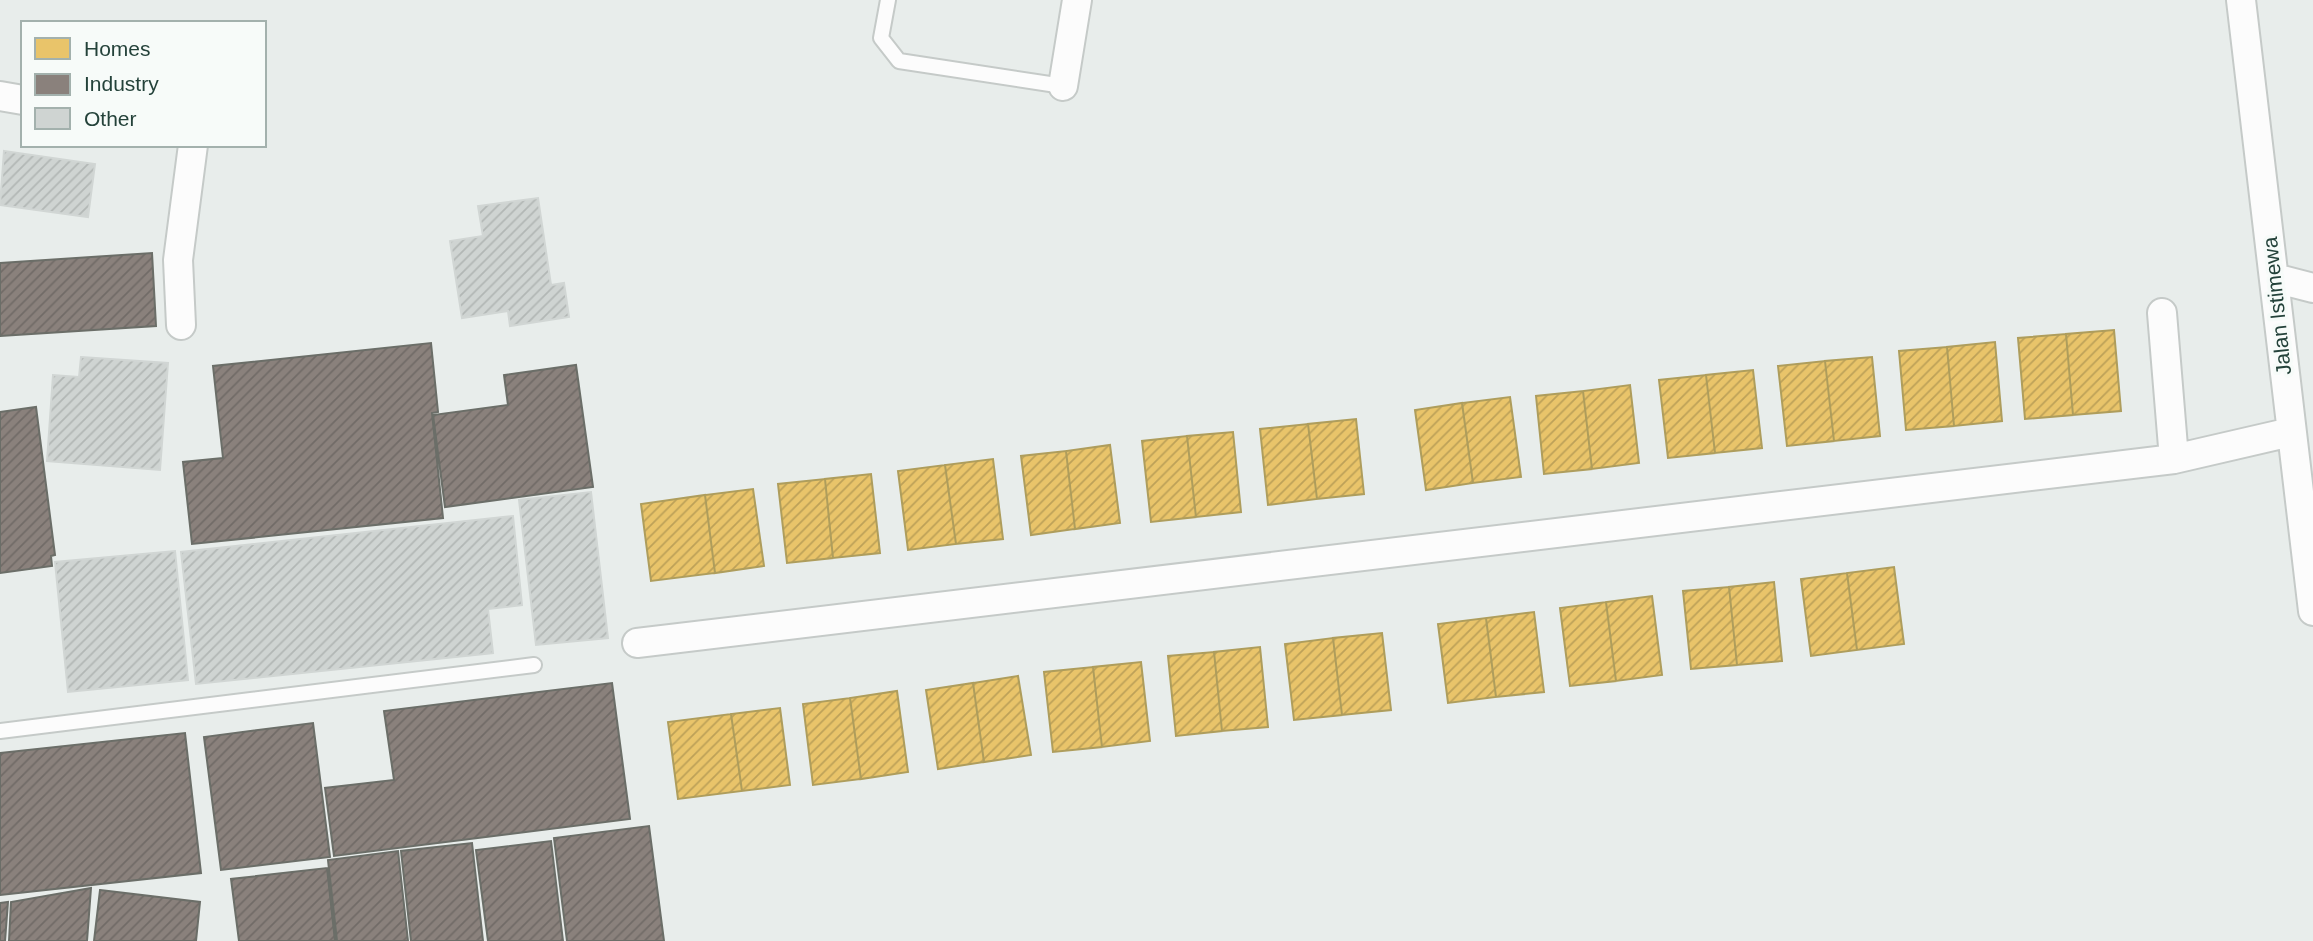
<svg xmlns="http://www.w3.org/2000/svg" width="2313" height="941" viewBox="0 0 2313 941" font-family="Arial,sans-serif">
	<style>
		.homes { fill: url(#homes-hatch); stroke: #ae9d5c; stroke-width: 2 }
		.industry { fill: url(#industry-hatch); stroke: #6b6e68; stroke-width: 2 }
		.building { fill: url(#building-hatch); stroke: #d1d6d4; stroke-width: 2 }
		.lines { fill: none; stroke-linecap: round; stroke-linejoin: round }
		.service-casing { stroke: #c5cac8; stroke-width: 18 }
		.minor-casing { stroke: #c5cac8; stroke-width: 32 }
		.service { stroke: #fcfcfc; stroke-width: 14 }
		.minor { stroke: #fcfcfc; stroke-width: 28 }
		.labels { text-anchor: middle; stroke-width: 7; stroke-linejoin: round; paint-order: stroke }
		.street-label { font-size: 21px; fill: #24423a; stroke: #f7fbf9 }
	</style>
	<defs>
		<pattern id="homes-hatch" width="6" height="6" patternUnits="userSpaceOnUse" patternTransform="scale(1.75)"><rect width="6" height="6" fill="#e9c46a"/><path d="M-1 1l2-2M0 6l6-6M5 7l2-2" fill="none" stroke="#bda158"/></pattern>
		<pattern id="industry-hatch" width="6" height="6" patternUnits="userSpaceOnUse" patternTransform="scale(1.75)"><rect width="6" height="6" fill="#8a817c"/><path d="M-1 1l2-2M0 6l6-6M5 7l2-2" fill="none" stroke="#716b67"/></pattern>
		<pattern id="building-hatch" width="6" height="6" patternUnits="userSpaceOnUse" patternTransform="scale(1.75)"><rect width="6" height="6" fill="#cfd4d2"/><path d="M-1 1l2-2M0 6l6-6M5 7l2-2" fill="none" stroke="#b2b7b5"/></pattern>
	</defs>
	<rect width="100%" height="100%" fill="#e8edeb"/>
	<!-- homes -->
	<path class="homes" d="M2114,330L2121,411L2073,415L2066,334Z
		M2066,334L2073,415L2025,419L2018,338Z
		M1995,342L2002,421L1954,426L1947,347Z
		M1947,347L1954,426L1906,430L1899,351Z
		M1872,357L1880,436L1834,441L1825,361Z
		M1825,361L1834,441L1787,446L1778,366Z
		M1753,370L1762,448L1715,453L1706,375Z
		M1706,375L1715,453L1668,458L1659,380Z
		M1630,385L1639,463L1592,469L1583,391Z
		M1583,391L1592,469L1544,474L1536,396Z
		M1510,397L1521,477L1473,483L1462,403Z
		M1462,403L1473,483L1426,490L1415,410Z
		M1356,419L1364,494L1317,499L1308,424Z
		M1308,424L1317,499L1268,505L1260,429Z
		M1233,432L1241,512L1196,517L1187,436Z
		M1187,436L1196,517L1151,522L1142,441Z
		M1110,445L1120,523L1075,529L1066,451Z
		M1066,451L1075,529L1031,535L1021,456Z
		M993,459L1003,539L956,544L945,465Z
		M945,465L956,544L908,550L898,471Z
		M871,474L880,553L833,558L825,479Z
		M825,479L833,558L787,563L778,484Z
		M753,489L764,566L715,573L705,495Z
		M705,495L715,573L651,581L641,504Z
		M1894,567L1904,644L1857,650L1847,573Z
		M1847,573L1857,650L1811,656L1801,579Z
		M1774,582L1782,661L1737,665L1729,587Z
		M1729,587L1737,665L1691,669L1683,591Z
		M1652,596L1662,675L1616,681L1606,602Z
		M1606,602L1616,681L1570,686L1560,608Z
		M1534,612L1544,692L1496,697L1486,618Z
		M1486,618L1496,697L1448,703L1438,624Z
		M1382,633L1391,710L1342,715L1333,638Z
		M1333,638L1342,715L1294,720L1285,644Z
		M1260,647L1268,727L1222,731L1214,652Z
		M1214,652L1222,731L1176,736L1168,656Z
		M1141,662L1150,741L1102,747L1093,667Z
		M1093,667L1102,747L1053,752L1044,672Z
		M1018,676L1031,755L984,762L973,683Z
		M973,683L984,762L938,769L926,690Z
		M897,691L908,772L861,779L850,698Z
		M850,698L861,779L813,785L803,704Z
		M780,708L790,785L742,791L731,714Z
		M731,714L742,791L678,799L668,722Z"/>
	<!-- industry -->
	<path class="industry" d="M152,253L156,326L0,336V263Z
		M431,343L438,412L432,413L443,518L192,544L183,462L223,458L213,366Z
		M576,365L593,487L445,507L433,415L508,405L504,375Z
		M36,407L55,555L51,556L52,566L0,573V412Z
		M612,683L630,819L334,856L325,788L394,780L384,711Z
		M313,723L330,857L221,870L204,737Z
		M185,733L201,873L0,895V753Z
		M649,826L664,941H567L554,838Z
		M551,841L563,941H488L476,850Z
		M472,843L483,941H411L401,851Z
		M398,851L408,941H337L328,860Z
		M327,868L335,941H239L231,879Z
		M91,888L87,941H9L11,902Z
		M100,890L200,902L196,941H94Z
		M8,902L5,941H0V903Z"/>
	<!-- building -->
	<path class="building" d="M4,151L95,164L88,217L0,205Z
		M538,198L551,285L564,283L569,317L510,326L508,311L462,318L450,241L483,236L478,206Z
		M81,357L168,363L160,470L47,461L53,375L79,377Z
		M591,492L608,638L536,645L519,500Z
		M513,516L522,605L488,609L493,653L196,684L181,552Z
		M175,551L188,680L68,692L55,562Z"/>
	<g class="lines">
		<defs>
			<path id="service" d="M888,0L881,38L899,61L1063,86
				M0,731L534,665"/>
			<path id="minor" d="M2241,0L2313,611
				M1063,86L1077,0
				M0,96L23,100
				M2274,278L2313,288
				M2162,313L2174,459
				M181,325L178,260L193,145
				M637,643L2174,459L2291,432"/>
		</defs>
		<!-- service casing -->
		<use href="#service" class="service-casing"/>
		<!-- minor casing -->
		<use href="#minor" class="minor-casing"/>
		<!-- service -->
		<use href="#service" class="service"/>
		<!-- minor -->
		<use href="#minor" class="minor"/>
	</g>
	<g class="labels">
		<!-- street labels -->
		<g class="street-label">
			<text transform="translate(2277 306) rotate(-96)" y="7">Jalan Istimewa</text>
		</g>
	</g>
	<!-- legend -->
	<rect x="21" y="21" width="245" height="126" fill="#f7fbf9" stroke="#a3b1ad" stroke-width="2"/>
	<rect x="35" y="38" width="35" height="21" fill="#e9c46a" stroke="#a3b1ad" stroke-width="2"/>
	<text x="84" y="56" font-size="21" fill="#24423a">Homes</text>
	<rect x="35" y="74" width="35" height="21" fill="#8a817c" stroke="#a3b1ad" stroke-width="2"/>
	<text x="84" y="91" font-size="21" fill="#24423a">Industry</text>
	<rect x="35" y="108" width="35" height="21" fill="#cfd4d2" stroke="#a3b1ad" stroke-width="2"/>
	<text x="84" y="126" font-size="21" fill="#24423a">Other</text>
</svg>
